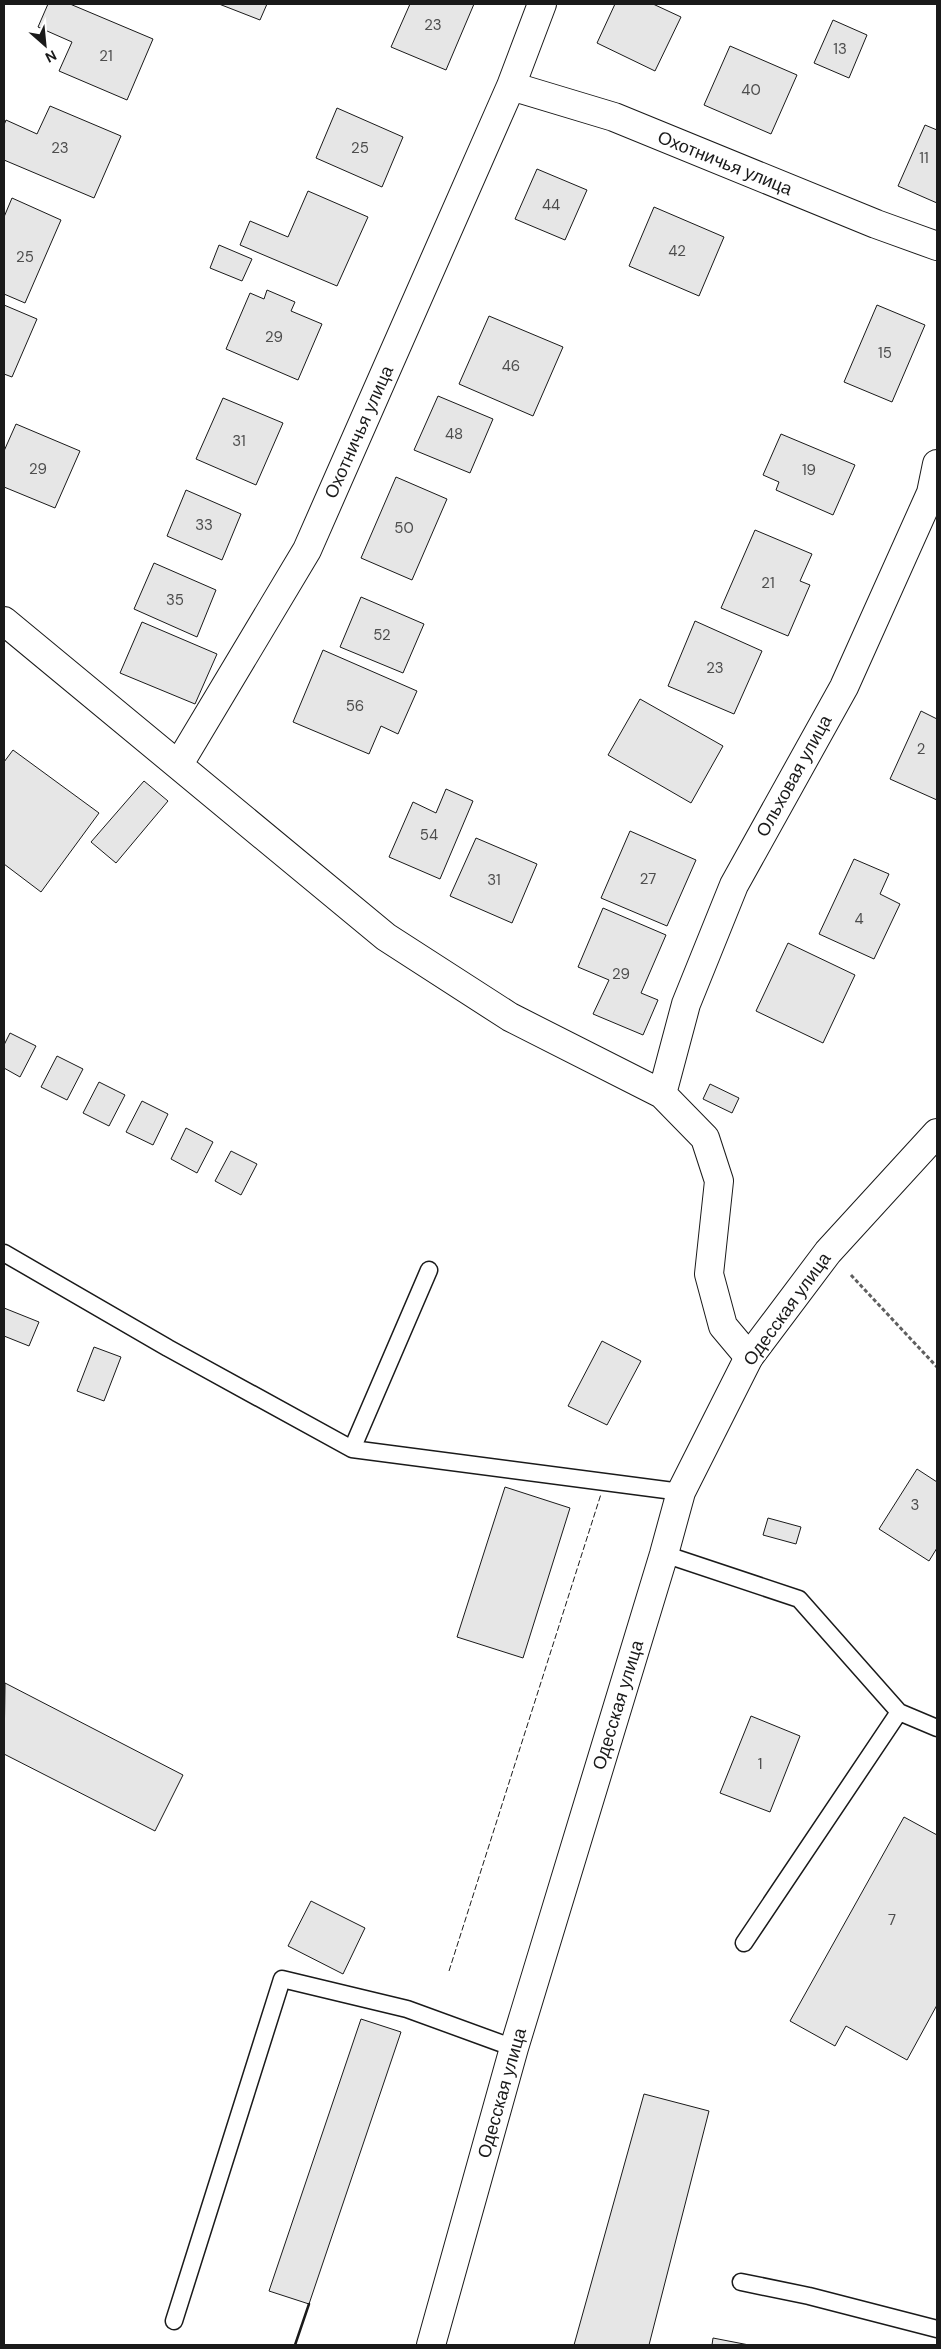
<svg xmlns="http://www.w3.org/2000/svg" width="941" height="2349" viewBox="0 0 941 2349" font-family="'DM Sans',sans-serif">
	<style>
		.building { fill: #e6e6e6; stroke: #1a1a1a }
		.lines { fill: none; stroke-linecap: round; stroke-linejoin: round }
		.service-casing { stroke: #1a1a1a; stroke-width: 19 }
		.minor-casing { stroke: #1a1a1a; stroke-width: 30 }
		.secondary-casing { stroke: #1a1a1a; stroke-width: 30 }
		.path { stroke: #5f5f5f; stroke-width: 3; stroke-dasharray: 4 2.5; stroke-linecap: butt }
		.service { stroke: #fff; stroke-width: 16 }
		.minor { stroke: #fff; stroke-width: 28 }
		.secondary { stroke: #fff; stroke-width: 28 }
		.fence { stroke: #1a1a1a; stroke-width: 1; stroke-dasharray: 6 2.5; stroke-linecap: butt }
		.wall { stroke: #1a1a1a; stroke-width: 2.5 }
		.labels { text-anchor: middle; stroke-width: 4; stroke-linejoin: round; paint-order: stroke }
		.number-label { font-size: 15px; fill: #4d4d4d }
		.street-label { font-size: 18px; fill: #1a1a1a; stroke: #fff }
	</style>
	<rect width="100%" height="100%" fill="#fff"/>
	<!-- building -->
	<path class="building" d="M48,4H70L153,39L127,100L59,71L72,42L38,27Z
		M219,4H267L260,20Z
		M410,4H474L446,70L391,47Z
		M615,4H653L681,17L655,71L597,43Z
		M833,20L867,35L849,78L814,63Z
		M730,46L797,75L771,134L704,105Z
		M50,106L121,136L94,198L4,160V125L6,120L37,134Z
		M337,108L403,137L382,187L316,158Z
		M925,125L937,130V203L898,186Z
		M537,169L587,190L565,240L515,219Z
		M308,191L368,217L337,286L240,245L250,221L288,237Z
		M12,198L61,220L25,303L4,294V217Z
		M654,207L724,237L699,296L629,266Z
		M219,245L252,259L242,281L210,268Z
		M267,290L295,302L291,311L322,324L298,380L226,349L250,293L264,299Z
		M4,305L37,319L12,377L4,374Z
		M877,305L925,325L892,402L844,382Z
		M489,316L563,347L533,416L459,384Z
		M438,396L493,419L470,473L414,450Z
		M223,398L283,423L256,485L196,459Z
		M16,424L80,451L55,508L4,487V451Z
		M781,434L855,465L833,515L776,490L779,482L763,475Z
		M396,477L447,499L412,580L361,558Z
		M186,490L241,514L222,560L167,536Z
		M755,530L812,554L800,581L810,585L788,636L721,608Z
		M154,563L216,590L197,637L134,609Z
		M361,597L424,624L403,673L340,647Z
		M695,621L762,651L734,714L668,686Z
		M142,622L217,654L195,704L120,673Z
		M323,650L417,691L398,734L381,726L369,754L293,722Z
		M640,699L723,746L691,803L608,755Z
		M921,711L937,719V800L890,779Z
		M13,750L99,813L41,892L4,864V762Z
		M144,781L168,801L116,863L91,842Z
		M446,789L473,801L440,879L389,857L413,802L436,813Z
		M630,831L696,860L667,926L601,898Z
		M476,838L537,864L512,923L450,896Z
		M854,859L889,874L880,894L900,904L874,959L819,934Z
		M603,908L666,935L641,993L658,1000L643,1035L593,1014L609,980L578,967Z
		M788,943L855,975L823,1043L756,1011Z
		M10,1033L36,1046L20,1077L4,1068V1045Z
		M57,1056L83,1069L67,1100L41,1087Z
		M99,1082L125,1095L109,1126L83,1113Z
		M710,1084L739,1098L732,1113L703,1099Z
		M142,1101L168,1114L153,1145L126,1132Z
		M186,1128L213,1142L197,1173L171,1159Z
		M231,1151L257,1164L241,1195L215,1181Z
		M4,1308L39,1322L29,1346L4,1336Z
		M602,1341L641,1361L607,1425L568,1406Z
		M94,1347L121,1357L104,1401L77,1391Z
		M917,1469L937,1482V1548L929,1561L879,1529Z
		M505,1487L570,1508L523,1658L457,1637Z
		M768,1518L801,1527L796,1544L763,1535Z
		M5,1683L183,1775L155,1831L4,1754Z
		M751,1716L800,1736L770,1812L720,1793Z
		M904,1817L937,1835V2005L907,2060L846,2026L835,2046L790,2021Z
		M311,1901L365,1928L343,1974L288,1946Z
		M361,2019L401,2032L309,2304L269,2291Z
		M644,2094L709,2111L649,2345H574Z
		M713,2338L749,2345H712Z"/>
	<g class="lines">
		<defs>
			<path id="service" d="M4,1253L168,1348L352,1449L681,1492
				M352,1449L429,1270
				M664,1554L799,1599L899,1712L744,1943
				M899,1712L937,1728
				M741,2282L809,2296L937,2329
				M174,2321L282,1979L407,2009L514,2048"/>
			<path id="minor" d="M511,86L614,117L876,224L937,246
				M4,621L386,937L510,1017L662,1094L705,1138L719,1181L709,1274L723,1326L749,1357
				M179,764L307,550L511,86L542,4
				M662,1094L686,1004L734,885L844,687L931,493L937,464"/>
			<path id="secondary" d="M431,2345L514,2048L664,1554L681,1492L749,1357L828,1252L937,1133"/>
		</defs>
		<!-- service casing -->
		<use href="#service" class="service-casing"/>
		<!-- minor casing -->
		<use href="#minor" class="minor-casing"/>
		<!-- secondary casing -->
		<use href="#secondary" class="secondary-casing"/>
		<!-- path -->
		<path class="path" d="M851,1275L937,1367"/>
		<!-- service -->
		<use href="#service" class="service"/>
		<!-- minor -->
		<use href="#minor" class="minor"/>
		<!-- secondary -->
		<use href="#secondary" class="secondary"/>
		<!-- fence -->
		<path class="fence" d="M449,1971L601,1494"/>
		<!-- wall -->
		<path class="wall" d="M295,2345L309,2304"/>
	</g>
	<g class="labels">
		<!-- number labels -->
		<g class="number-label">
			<text x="433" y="30">23</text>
			<text x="840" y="54">13</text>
			<text x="106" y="61">21</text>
			<text x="751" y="95">40</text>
			<text x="60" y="153">23</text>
			<text x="360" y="153">25</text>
			<text x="924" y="163">11</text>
			<text x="551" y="210">44</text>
			<text x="677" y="256">42</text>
			<text x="25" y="262">25</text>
			<text x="274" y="342">29</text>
			<text x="885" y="358">15</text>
			<text x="511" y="371">46</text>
			<text x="454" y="439">48</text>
			<text x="239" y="446">31</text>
			<text x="38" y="474">29</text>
			<text x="809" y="475">19</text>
			<text x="204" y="530">33</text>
			<text x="404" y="533">50</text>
			<text x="768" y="588">21</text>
			<text x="175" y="605">35</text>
			<text x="382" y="640">52</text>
			<text x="715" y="673">23</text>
			<text x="355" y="711">56</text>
			<text x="921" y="754">2</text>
			<text x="429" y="840">54</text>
			<text x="648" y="884">27</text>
			<text x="494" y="885">31</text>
			<text x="859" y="924">4</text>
			<text x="621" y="979">29</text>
			<text x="915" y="1510">3</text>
			<text x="760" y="1769">1</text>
			<text x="892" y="1925">7</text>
		</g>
		<!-- street labels -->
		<g class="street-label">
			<text transform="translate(725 163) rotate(22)" y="6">Охотничья улица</text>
			<text transform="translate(359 432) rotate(-66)" y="6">Охотничья улица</text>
			<text transform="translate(794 776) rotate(-61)" y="6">Ольховая улица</text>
			<text transform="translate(787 1309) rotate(-54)" y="6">Одесская улица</text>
			<text transform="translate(618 1705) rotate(-73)" y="6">Одесская улица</text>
			<text transform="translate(502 2093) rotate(-74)" y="6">Одесская улица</text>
		</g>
	</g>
	<!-- border -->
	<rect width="941" height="2349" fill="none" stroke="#1a1a1a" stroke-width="10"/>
	<!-- north arrow -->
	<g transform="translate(45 45) rotate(153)" stroke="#ffffff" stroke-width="4" paint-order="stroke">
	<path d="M0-4L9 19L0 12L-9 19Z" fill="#1a1a1a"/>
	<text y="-8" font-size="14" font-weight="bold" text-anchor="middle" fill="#1a1a1a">N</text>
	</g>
</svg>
